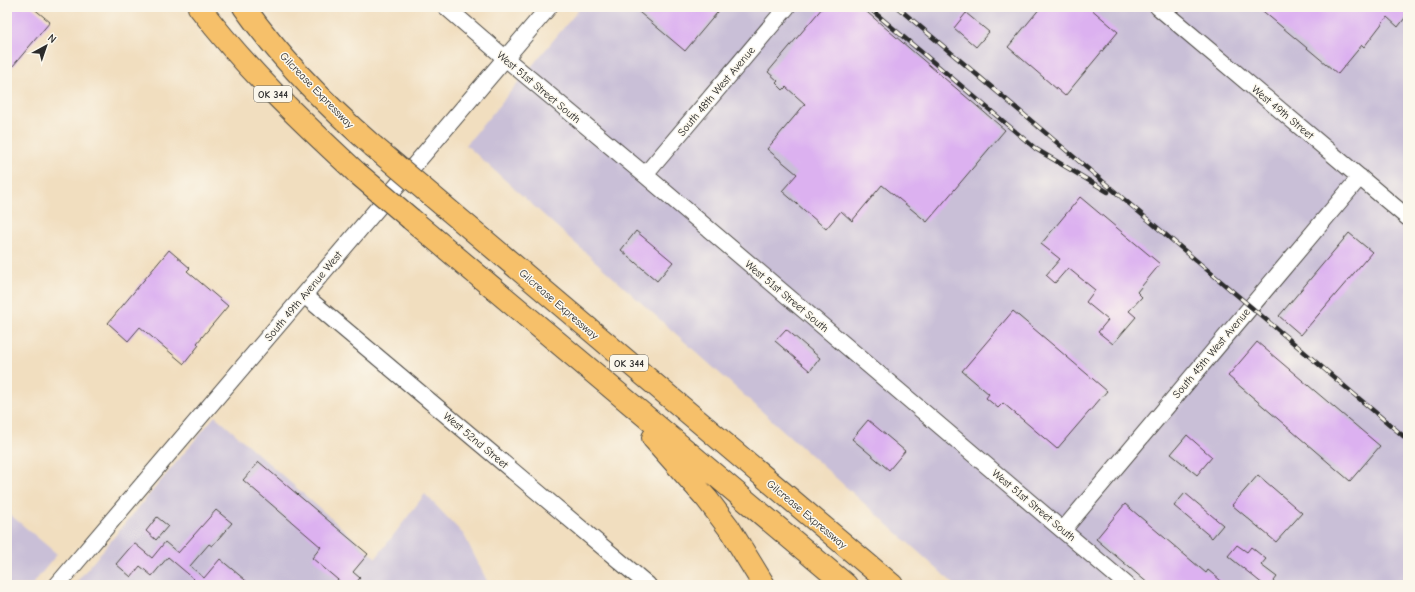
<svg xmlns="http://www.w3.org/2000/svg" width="1415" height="592" viewBox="0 0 1415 592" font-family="'Comic Neue',sans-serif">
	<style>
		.industrial { fill: #c9bfd7 }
		.building { fill: #dcb1f0 }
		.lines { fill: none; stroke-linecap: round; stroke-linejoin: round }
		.minor-casing { stroke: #494641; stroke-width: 18 }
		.highway-casing { stroke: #494641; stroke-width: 24 }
		.minor { stroke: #fff; stroke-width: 16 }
		.highway { stroke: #f6c06b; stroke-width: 22 }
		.rail-casing { stroke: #2b2b2b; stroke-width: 4.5 }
		.rail { stroke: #fbf7ec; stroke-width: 3; stroke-dasharray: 9; stroke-linecap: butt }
		.highway-bridge-casing { stroke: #494641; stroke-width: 24; stroke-linecap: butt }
		.highway-bridge { stroke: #f6c06b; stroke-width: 22 }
		.labels { text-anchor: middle; stroke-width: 3; stroke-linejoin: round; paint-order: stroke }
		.shield { fill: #fbf7ec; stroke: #696865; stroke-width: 1 }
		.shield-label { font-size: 10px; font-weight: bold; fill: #2b2b2b }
		.street-label { font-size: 11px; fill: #2b2b2b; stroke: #fbf7ec }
	</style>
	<rect width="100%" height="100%" fill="#fbf7ec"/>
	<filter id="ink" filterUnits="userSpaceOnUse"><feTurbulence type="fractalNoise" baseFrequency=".025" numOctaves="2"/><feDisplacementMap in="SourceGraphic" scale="8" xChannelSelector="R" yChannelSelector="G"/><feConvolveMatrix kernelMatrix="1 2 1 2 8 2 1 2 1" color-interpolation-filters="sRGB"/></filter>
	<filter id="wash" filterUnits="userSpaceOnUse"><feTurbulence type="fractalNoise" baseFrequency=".012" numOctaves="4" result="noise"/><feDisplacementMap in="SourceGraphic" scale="16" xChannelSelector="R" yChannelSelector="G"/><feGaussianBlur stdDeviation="0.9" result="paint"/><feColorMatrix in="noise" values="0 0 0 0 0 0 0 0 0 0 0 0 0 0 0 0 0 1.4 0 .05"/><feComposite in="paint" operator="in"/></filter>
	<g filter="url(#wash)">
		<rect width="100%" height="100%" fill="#f1debf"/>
		<!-- industrial -->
		<path class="industrial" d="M581,7H1408V585H955L466,145Z
			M215,416L376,558L425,494L464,535L489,585H74Z
			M7,512L57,554L32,585H7Z"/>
		<g id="blocks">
			<!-- building -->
			<path class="building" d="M7,7H32L50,22L7,73Z
				M633,7H722L685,51Z
				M823,7H861L1005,130L927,222L882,185L852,221L841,211L826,229L782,191L797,174L767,149L805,104L786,87L783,90L776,83L778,81L768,72Z
				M1041,7H1089L1118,32L1065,96L1008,47Z
				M1258,7H1408V14L1398,27L1387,17L1364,47L1362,45L1338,74Z
				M966,13L989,32L976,47L954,28Z
				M1080,197L1160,264L1137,292L1142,297L1129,311L1136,317L1113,344L1098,332L1108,320L1086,302L1095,290L1068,268L1055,283L1046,275L1060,259L1041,244Z
				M636,231L673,262L657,281L621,250Z
				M1349,233L1372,252L1301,335L1279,316Z
				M169,250L190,268L187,271L228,306L197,343L199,345L184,364L140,327L128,341L108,323Z
				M1013,311L1107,391L1057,449L1003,403L998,408L986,398L989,394L962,371Z
				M786,329L820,358L810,371L775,341Z
				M1257,342L1380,446L1350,481L1228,376Z
				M868,420L905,451L889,470L852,439Z
				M1187,435L1212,457L1197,475L1171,454Z
				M259,462L368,554L353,572L360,578L354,585H344L312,558L321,547L243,480Z
				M1258,475L1302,513L1276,542L1232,505Z
				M1185,493L1223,525L1212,538L1174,506Z
				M1125,504L1206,573L1208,570L1226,585H1150L1096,539Z
				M216,510L232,523L212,546L209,544L190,566L204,578L220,559L251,585H197L192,581L194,579L168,557L152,576L140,566L131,577L116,564L134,543L152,558L165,542L178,553Z
				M157,517L168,526L156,540L146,531Z
				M1237,545L1247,552L1251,547L1266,559L1261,565L1277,577L1271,585H1264L1228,556Z"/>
		</g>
	</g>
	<g filter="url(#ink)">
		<use href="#blocks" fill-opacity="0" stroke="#494641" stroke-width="1"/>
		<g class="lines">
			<defs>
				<path id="minor" d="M446,7L505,58L645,175L1127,585
					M1158,7L1408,218
					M645,175L787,7
					M304,295L648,585
					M1063,530L1360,177
					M57,585L549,7"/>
				<path id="highway" d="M199,7C246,69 300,120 357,173
					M244,7C280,58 326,105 373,146
					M432,196L892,585
					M411,219L846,585
					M653,438L707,499L729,528L764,585"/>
			</defs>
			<!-- minor casing -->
			<use href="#minor" class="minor-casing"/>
			<!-- highway casing -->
			<use href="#highway" class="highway-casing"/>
			<!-- minor -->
			<use href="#minor" class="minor"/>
			<!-- highway -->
			<use href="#highway" class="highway"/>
			<defs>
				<path id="rail" d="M868,7L1036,149L1108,192
					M897,7L1408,440"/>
			</defs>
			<!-- rail casing -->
			<use href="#rail" class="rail-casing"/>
			<!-- rail -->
			<use href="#rail" class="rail"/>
			<defs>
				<path id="highway-bridge" d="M373,146L432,196
					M357,173L411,219"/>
			</defs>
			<!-- highway-bridge casing -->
			<use href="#highway-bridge" class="highway-bridge-casing"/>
			<!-- highway-bridge -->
			<use href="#highway-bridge" class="highway-bridge"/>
		</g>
	</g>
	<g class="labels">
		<!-- shield labels -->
		<g class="shield">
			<rect x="254" y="86" width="38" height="16" rx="3"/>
			<rect x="610" y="355" width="38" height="16" rx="3"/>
		</g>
		<g class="shield-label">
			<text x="273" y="98">OK 344</text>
			<text x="629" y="367">OK 344</text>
		</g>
		<!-- street labels -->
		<g class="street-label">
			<text transform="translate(539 87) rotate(40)" y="4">West 51st Street South</text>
			<text transform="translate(317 90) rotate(46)" y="4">Gilcrease Expressway</text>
			<text transform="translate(716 91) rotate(-50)" y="4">South 48th West Avenue</text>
			<text transform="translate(1283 112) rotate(40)" y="4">West 49th Street</text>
			<text transform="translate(303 296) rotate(-50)" y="4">South 49th Avenue West</text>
			<text transform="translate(787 296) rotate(40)" y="4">West 51st Street South</text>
			<text transform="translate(559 304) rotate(41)" y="4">Gilcrease Expressway</text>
			<text transform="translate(1211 353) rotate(-50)" y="4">South 45th West Avenue</text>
			<text transform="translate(476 440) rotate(40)" y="4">West 52nd Street</text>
			<text transform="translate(1034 505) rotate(40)" y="4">West 51st Street South</text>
			<text transform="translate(807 514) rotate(40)" y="4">Gilcrease Expressway</text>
		</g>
	</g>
	<!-- margin -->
	<rect width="1415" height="592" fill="none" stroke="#fbf7ec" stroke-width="24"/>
	<!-- north arrow -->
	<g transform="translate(46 46) rotate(40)" stroke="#fbf7ec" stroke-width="3" paint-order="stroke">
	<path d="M0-3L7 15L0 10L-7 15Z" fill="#2b2b2b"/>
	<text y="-6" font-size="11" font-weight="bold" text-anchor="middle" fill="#2b2b2b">N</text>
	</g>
</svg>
